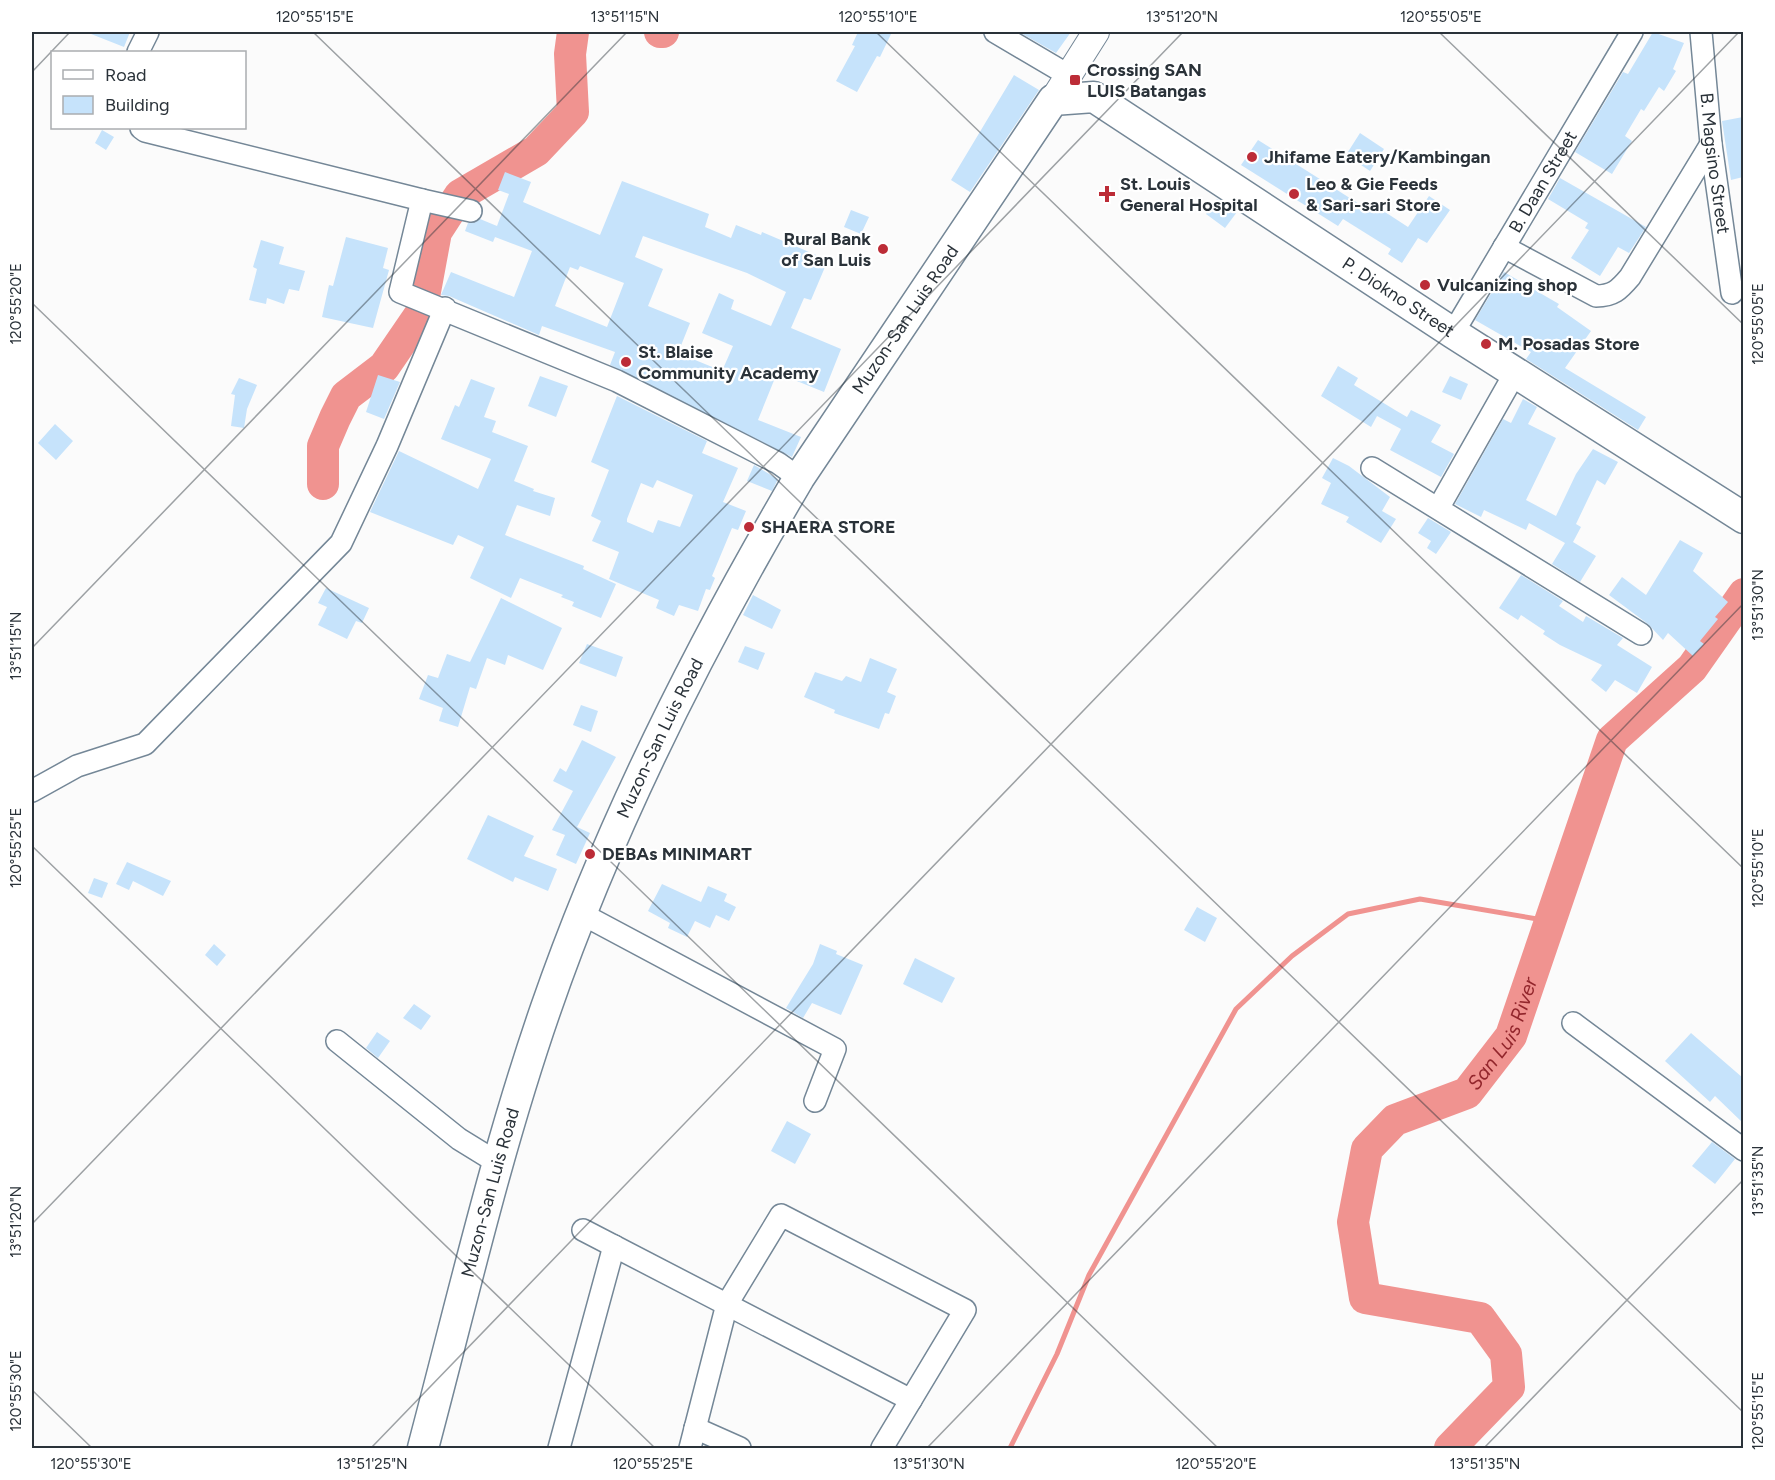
<svg xmlns="http://www.w3.org/2000/svg" width="1775" height="1480" viewBox="0 0 1775 1480" font-family="Figtree,sans-serif">
	<style>
		.lines { fill: none; stroke-linecap: round; stroke-linejoin: round }
		.stream { stroke: #f09390; stroke-width: 5 }
		.river { stroke: #f09390; stroke-width: 32 }
		.building { fill: #c6e3fb; fill-rule: evenodd }
		.minor-casing { stroke: #748797; stroke-width: 24 }
		.tertiary-casing { stroke: #748797; stroke-width: 28 }
		.secondary-casing { stroke: #748797; stroke-width: 33 }
		.minor { stroke: #fff; stroke-width: 21 }
		.tertiary { stroke: #fff; stroke-width: 26 }
		.secondary { stroke: #fff; stroke-width: 30 }
		.ticks { fill: none; stroke: #2a3239; stroke-width: 1.5; stroke-opacity: 0.45 }
		.poi-dot { fill: #bc2c37; stroke: #fff; stroke-width: 2 }
		.labels { text-anchor: middle; stroke-width: 4.5; stroke-linejoin: round; paint-order: stroke }
		.poi-label { font-size: 18px; font-weight: bold; fill: #2a3239; stroke: #fff; text-anchor: start }
		.street-label { font-size: 18px; fill: #2a3239; stroke: #fff }
		.water-label { font-size: 20px; font-style: italic; fill: #92262c; stroke: #fff }
		.neatline { fill: none; stroke: #2a3239; stroke-width: 2 }
		.ticks-label { font-size: 15px; text-anchor: middle; fill: #2a3239 }
	</style>
	<rect width="100%" height="100%" fill="#fbfbfb"/>
	<g class="lines">
		<!-- stream -->
		<path class="stream" d="M1010,1448L1057,1354L1089,1275L1236,1009L1292,956L1348,914L1420,899L1549,921"/>
		<!-- river -->
		<g class="river">
			<path d="M660,32H663"/>
			<path d="M323,484V446L335,418L346,396L384,367L421,313L436,232L460,195L536,151L573,112L570,54L573,32"/>
			<path id="s1" d="M1450,1448L1509,1387L1506,1354L1480,1318L1365,1298L1353,1222L1367,1149L1395,1120L1467,1093L1511,1036L1612,740L1692,668L1744,594"/>
		</g>
	</g>
	<!-- building -->
	<path class="building" d="M86,32H130L124,47Z
		M858,32H892L880,57L877,56L857,92L836,81L855,46L852,45Z
		M1019,32H1071L1056,53Z
		M1653,32L1684,43L1673,69L1676,71L1664,91L1659,87L1644,111L1641,109L1625,136L1632,141L1612,174L1575,152L1623,72L1628,74Z
		M1014,75L1039,90L970,192L951,180Z
		M1743,117V177L1731,180L1722,121Z
		M102,130L114,137L106,150L95,143Z
		M1360,133L1384,149L1370,171L1346,155Z
		M1258,140L1364,207L1368,201L1408,227L1429,196L1450,210L1427,243L1418,238L1402,263L1388,254L1391,249L1343,219L1338,226L1241,165Z
		M505,172L531,182L523,202L600,235L622,181L709,214L705,227L731,238L736,225L761,235L762,232L828,260L811,300L804,298L791,328L841,349L824,392L777,373L758,420L801,437L792,457L610,365L615,352L542,326L539,335L449,296L441,295L451,272L514,297L532,251L495,237L493,242L465,231L468,223L480,219L497,226L509,194L498,190ZM643,236L747,273L786,292L771,326L731,309L734,300L719,293L702,333L733,346L722,371L678,353L690,323L648,306L663,269L635,257ZM580,266L624,283L607,327L555,306L570,267L578,270Z
		M1560,178L1646,227L1629,253L1618,247L1600,276L1571,258L1589,230L1585,228L1588,223L1548,199Z
		M1217,199L1237,212L1225,228L1206,214Z
		M851,210L869,217L861,234L844,227Z
		M346,237L388,248L383,268L389,270L373,328L322,317L329,285L333,286Z
		M261,240L284,247L279,264L305,271L299,291L289,289L284,304L267,298L266,304L249,300L257,269L253,267Z
		M1504,272L1559,304L1557,307L1591,331L1565,368L1646,417L1638,430L1526,359L1531,352L1475,320Z
		M1338,366L1358,378L1354,385L1395,410L1407,417L1411,410L1441,425L1431,442L1454,454L1441,477L1390,450L1401,429L1377,416L1371,427L1321,396Z
		M378,375L400,382L384,419L366,412Z
		M540,376L568,386L556,417L528,406Z
		M1450,376L1468,384L1461,400L1442,392Z
		M239,378L257,385L247,409L244,428L231,426L235,395L231,394Z
		M471,379L495,388L484,417L496,421L492,432L528,446L514,481L534,489L533,491L555,498L550,516L517,505L505,535L584,566L583,569L616,584L601,618L572,606L574,602L561,597L563,595L520,578L511,598L470,578L484,547L458,535L453,545L370,512L399,451L478,489L491,459L441,439L455,405L459,407Z
		M617,396L707,441L702,453L738,468L723,502L746,511L738,530L732,528L712,576L715,578L710,590L706,589L698,611L679,605L674,616L656,608L659,600L609,579L619,552L592,541L601,521L591,516L609,470L591,462ZM657,480L693,495L680,527L658,520L653,533L627,522V519L641,483L653,488Z
		M1523,399L1537,407L1528,424L1556,438L1526,500L1556,516L1576,474L1593,449L1618,462L1605,485L1597,480L1576,524L1581,527L1573,542L1596,556L1580,582L1552,564L1565,543L1529,523L1526,530L1484,510L1481,517L1455,504L1503,419L1511,423Z
		M55,424L73,441L56,460L38,443Z
		M1333,458L1349,466L1390,497L1382,511L1396,519L1381,543L1346,522L1349,517L1321,504L1331,483L1322,478Z
		M754,465L778,479L772,491L747,481Z
		M1428,518L1451,532L1436,554L1427,548L1431,541L1418,533Z
		M1680,540L1703,553L1693,571L1728,602L1715,617L1718,619L1700,641L1704,644L1693,656L1668,633L1663,640L1648,624L1609,595L1622,577L1646,595Z
		M1521,575L1563,601L1559,606L1583,622L1586,616L1623,638L1617,645L1652,667L1637,693L1615,680L1606,692L1591,680L1602,665L1560,645L1543,634L1545,631L1521,615L1518,620L1499,608Z
		M326,588L369,608L362,623L356,621L347,639L318,625L327,607L318,603Z
		M753,595L781,610L772,629L743,615Z
		M501,598L562,628L543,670L508,655L505,665L487,658L476,689L470,687L458,727L439,721L443,708L419,699L428,675L438,678L447,654L470,662Z
		M587,644L623,657L616,677L579,663Z
		M745,646L765,653L758,670L738,662Z
		M870,658L897,669L887,692L896,696L889,714L885,713L879,729L834,713L835,710L804,697L815,672L842,681L846,676L861,682Z
		M581,705L598,711L591,732L573,725Z
		M582,740L616,757L577,827L590,833L576,864L556,855L565,835L552,830L573,791L553,781L560,768L566,772Z
		M488,815L534,836L524,856L557,869L548,891L515,877L513,882L467,859Z
		M127,862L171,881L163,896L133,881L129,890L116,884Z
		M94,878L108,883L102,898L88,893Z
		M662,884L701,902L708,886L727,894L724,901L736,907L729,921L716,915L710,928L695,921L687,937L668,928L670,923L648,911Z
		M1197,907L1217,918L1205,942L1184,930Z
		M214,944L226,955L217,966L205,955Z
		M820,944L837,951L836,954L863,965L841,1015L812,1003L803,1018L786,1008L813,964Z
		M915,958L955,978L942,1003L903,984Z
		M414,1004L431,1016L421,1030L403,1018Z
		M377,1032L390,1041L378,1058L366,1048Z
		M1691,1033L1743,1078V1123L1715,1096L1710,1102L1665,1061Z
		M787,1121L811,1134L795,1164L771,1151Z
		M1712,1142L1735,1159L1715,1184L1692,1166Z"/>
	<g class="lines">
		<defs>
			<g id="minor">
				<path d="M995,32L1068,75"/>
				<path id="s2" d="M1701,32L1711,144L1732,293"/>
				<path d="M138,52L148,32"/>
				<path d="M141,128L145,131L422,200L400,292L617,381L778,463L799,478"/>
				<path d="M422,200L471,211"/>
				<path d="M1504,247L1596,296C1613,296 1619,290 1630,277L1711,144"/>
				<path id="s3" d="M1453,333L1632,32"/>
				<path d="M1372,468L1641,634"/>
				<path d="M1439,507L1515,373"/>
				<path d="M32,791L77,766L145,744L341,543L387,446L445,308"/>
				<path d="M582,914L835,1049L815,1101"/>
				<path d="M1573,1023L1744,1150"/>
				<path d="M337,1041L459,1139L498,1163"/>
				<path d="M583,1230L911,1400"/>
				<path d="M695,1428L740,1448"/>
				<path d="M559,1448L614,1246"/>
				<path d="M690,1448L727,1304L781,1215L965,1310L882,1448"/>
			</g>
			<path id="tertiary" d="M1053,100L1096,32"/>
			<g id="secondary">
				<path id="s4" d="M423,1448C462,1301 496,1152 546,1008C609,826 701,644 799,478L1053,100L1094,97L1453,333L1744,518"/>
			</g>
		</defs>
		<!-- minor casing -->
		<use href="#minor" class="minor-casing"/>
		<!-- tertiary casing -->
		<use href="#tertiary" class="tertiary-casing"/>
		<!-- secondary casing -->
		<use href="#secondary" class="secondary-casing"/>
		<!-- minor -->
		<use href="#minor" class="minor"/>
		<!-- tertiary -->
		<use href="#tertiary" class="tertiary"/>
		<!-- secondary -->
		<use href="#secondary" class="secondary"/>
	</g>
	<!-- ticks -->
	<path class="ticks" d="M313,32L1744,1413M876,32L1744,869M1439,32L1744,325M32,72L70,32M32,303L1218,1448M32,648L627,32M32,846L655,1448M32,1224L1183,32M32,1390L92,1448M371,1448L1739,32M927,1448L1744,603M1484,1448L1744,1179"/>
	<!-- markers -->
	<g class="poi-dot">
		<rect x="1069" y="74" width="12" height="12" rx="3"/>
		<circle cx="1252" cy="157" r="6"/>
		<path d="M1104 185h6v6h6v6h-6v6h-6v-6h-6v-6h6z"/>
		<circle cx="1294" cy="194" r="6"/>
		<circle cx="883" cy="249" r="6"/>
		<circle cx="1425" cy="285" r="6"/>
		<circle cx="1486" cy="344" r="6"/>
		<circle cx="626" cy="362" r="6"/>
		<circle cx="749" cy="527" r="6"/>
		<circle cx="590" cy="854" r="6"/>
	</g>
	<g class="labels">
		<!-- poi labels -->
		<g class="poi-label">
			<text x="1087" y="76">Crossing SAN<tspan x="1087" dy="21">LUIS Batangas</tspan></text>
			<text x="1264" y="163">Jhifame Eatery/Kambingan</text>
			<text x="1120" y="190">St. Louis<tspan x="1120" dy="21">General Hospital</tspan></text>
			<text x="1306" y="190">Leo &amp; Gie Feeds<tspan x="1306" dy="21">&amp; Sari-sari Store</tspan></text>
			<text x="871" y="245" text-anchor="end">Rural Bank<tspan x="871" dy="21">of San Luis</tspan></text>
			<text x="1437" y="291">Vulcanizing shop</text>
			<text x="1498" y="350">M. Posadas Store</text>
			<text x="638" y="358">St. Blaise<tspan x="638" dy="21">Community Academy</tspan></text>
			<text x="761" y="533">SHAERA STORE</text>
			<text x="602" y="860">DEBAs MINIMART</text>
		</g>
		<!-- street labels -->
		<g class="street-label">
			<text dy="6" stroke="none"><textPath href="#s2" startOffset="132">B. Magsino Street</textPath></text>
			<text dy="6" stroke="none"><textPath href="#s3" startOffset="176">B. Daan Street</textPath></text>
			<text dy="6" stroke="none"><textPath href="#s4" startOffset="1906">P. Diokno Street</textPath></text>
			<text dy="6" stroke="none"><textPath href="#s4" startOffset="1236">Muzon-San Luis Road</textPath></text>
			<text dy="6" stroke="none"><textPath href="#s4" startOffset="750">Muzon-San Luis Road</textPath></text>
			<text dy="6" stroke="none"><textPath href="#s4" startOffset="264">Muzon-San Luis Road</textPath></text>
		</g>
		<!-- water labels -->
		<g class="water-label">
			<text dy="7" stroke="none"><textPath href="#s1" startOffset="618">San Luis River</textPath></text>
		</g>
	</g>
	<!-- border -->
	<rect width="1775" height="1480" fill="none" stroke="#ffffff" stroke-width="66"/>
	<!-- legend -->
	<rect x="51" y="51" width="195" height="78" fill="#ffffff" stroke="#aaadb0" stroke-width="1.5"/>
	<rect x="63" y="70" width="30" height="9" fill="#ffffff" stroke="#aaadb0" stroke-width="1.5"/>
	<text x="105" y="81" font-size="18" fill="#2a3239">Road</text>
	<rect x="63" y="96" width="30" height="18" fill="#c6e3fb" stroke="#aaadb0" stroke-width="1.5"/>
	<text x="105" y="111" font-size="18" fill="#2a3239">Building</text>
	<rect x="33" y="33" width="1709" height="1414" class="neatline"/>
	<g class="ticks-label">
		<text x="315" y="22">120°55'15"E</text>
		<text x="625" y="22">13°51'15"N</text>
		<text x="878" y="22">120°55'10"E</text>
		<text x="1182" y="22">13°51'20"N</text>
		<text x="1441" y="22">120°55'05"E</text>
		<text transform="translate(16 304) rotate(-90)" y="5">120°55'20"E</text>
		<text transform="translate(1758 324) rotate(-90)" y="5">120°55'05"E</text>
		<text transform="translate(1758 605) rotate(-90)" y="5">13°51'30"N</text>
		<text transform="translate(16 646) rotate(-90)" y="5">13°51'15"N</text>
		<text transform="translate(16 848) rotate(-90)" y="5">120°55'25"E</text>
		<text transform="translate(1758 868) rotate(-90)" y="5">120°55'10"E</text>
		<text transform="translate(1758 1181) rotate(-90)" y="5">13°51'35"N</text>
		<text transform="translate(16 1222) rotate(-90)" y="5">13°51'20"N</text>
		<text transform="translate(16 1391) rotate(-90)" y="5">120°55'30"E</text>
		<text transform="translate(1758 1411) rotate(-90)" y="5">120°55'15"E</text>
		<text x="91" y="1469">120°55'30"E</text>
		<text x="372" y="1469">13°51'25"N</text>
		<text x="653" y="1469">120°55'25"E</text>
		<text x="929" y="1469">13°51'30"N</text>
		<text x="1216" y="1469">120°55'20"E</text>
		<text x="1485" y="1469">13°51'35"N</text>
	</g>
</svg>
